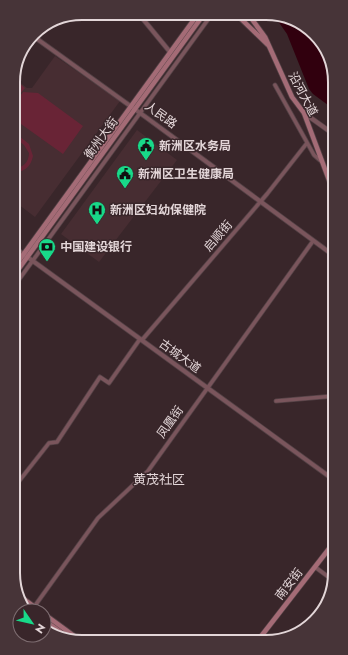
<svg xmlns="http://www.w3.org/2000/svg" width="348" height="655" viewBox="0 0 348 655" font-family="Jost,'Noto Sans SC',sans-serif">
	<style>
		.built { fill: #472d32 }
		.pitch { fill: #692436 }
		.water { fill: #31000e }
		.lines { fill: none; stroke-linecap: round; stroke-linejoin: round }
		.minor-casing { stroke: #544246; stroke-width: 5 }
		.tertiary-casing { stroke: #544246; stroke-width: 5.5 }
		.secondary-casing { stroke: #544246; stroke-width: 6 }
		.minor { stroke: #7a555c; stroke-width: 3.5 }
		.tertiary { stroke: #7a555c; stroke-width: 4 }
		.secondary { stroke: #a46b76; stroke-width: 4.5 }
		.labels { text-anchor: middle; stroke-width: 3; stroke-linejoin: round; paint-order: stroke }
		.street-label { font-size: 12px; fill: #e3d6d8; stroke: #39262a }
		.poi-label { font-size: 12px; font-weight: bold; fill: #e3d6d8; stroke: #39262a; text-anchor: start }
		.neighbourhood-label { font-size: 13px; fill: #e3d6d8; stroke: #39262a }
		.rim { fill: none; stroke: #e3d6d8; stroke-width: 2 }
	</style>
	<rect width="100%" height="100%" fill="#39262a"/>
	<!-- built -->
	<path class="built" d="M55,56L120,101L35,217L14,201V78L27,88H32Z
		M137,130L177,160L99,262L61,234Z"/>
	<!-- pitch -->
	<path class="pitch" d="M14,79L25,88L19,95L14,91Z
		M23,92L38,93L83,126L63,154L14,119V105Z
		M14,132L29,144L33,156C31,166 25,172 15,172L14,168C23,168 29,162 29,153L24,145L14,137Z"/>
	<!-- water -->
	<path class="water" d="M273,14H280L312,30L331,60L332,108L313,94L309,89L287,34Z"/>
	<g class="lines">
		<defs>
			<path id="minor" d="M275,85L314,155L321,161
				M15,285L212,14
				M142,340L267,194L307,143
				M276,401L334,396
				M16,414V416
				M16,485L49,443L57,442L100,377L109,383L140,339
				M315,567L334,581
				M34,607L98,518L148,471L313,241"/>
			<path id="tertiary" d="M138,13L170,52
				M33,36L147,118L333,255
				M304,113L332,133
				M15,248L334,480"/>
			<path id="secondary" d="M236,14L268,45
				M248,14L265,37L292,97L304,113L332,188
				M15,266L198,14
				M15,274L204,14
				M17,594L40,611
				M23,605L32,611
				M44,614L81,641
				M44,620L73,641
				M259,639L335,541"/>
		</defs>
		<!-- minor casing -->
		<use href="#minor" class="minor-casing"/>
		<!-- tertiary casing -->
		<use href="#tertiary" class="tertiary-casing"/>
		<!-- secondary casing -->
		<use href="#secondary" class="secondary-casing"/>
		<!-- minor -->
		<use href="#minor" class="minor"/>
		<!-- tertiary -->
		<use href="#tertiary" class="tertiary"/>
		<!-- secondary -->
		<use href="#secondary" class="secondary"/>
	</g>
	<!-- icons -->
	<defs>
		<symbol id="civic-pin" viewBox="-11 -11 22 30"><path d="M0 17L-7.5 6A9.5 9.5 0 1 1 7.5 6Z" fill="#18d989" stroke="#39262a"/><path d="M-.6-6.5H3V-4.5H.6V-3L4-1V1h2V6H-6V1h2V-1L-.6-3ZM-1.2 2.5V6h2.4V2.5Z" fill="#111"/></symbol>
		<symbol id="hospital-pin" viewBox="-11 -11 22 30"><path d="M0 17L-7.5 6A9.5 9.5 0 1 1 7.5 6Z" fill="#18d989" stroke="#39262a"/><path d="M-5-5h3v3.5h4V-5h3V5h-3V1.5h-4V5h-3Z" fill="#111"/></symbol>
		<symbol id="bank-pin" viewBox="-11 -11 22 30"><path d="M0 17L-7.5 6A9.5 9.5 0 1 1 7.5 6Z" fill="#18d989" stroke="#39262a"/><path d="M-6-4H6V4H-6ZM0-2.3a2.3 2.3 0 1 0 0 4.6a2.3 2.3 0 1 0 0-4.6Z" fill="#111"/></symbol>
	</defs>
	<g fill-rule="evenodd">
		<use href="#civic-pin" x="136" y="136" width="20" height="27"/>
		<use href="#civic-pin" x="115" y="164" width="20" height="27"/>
		<use href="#hospital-pin" x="87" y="200" width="20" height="27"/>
		<use href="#bank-pin" x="37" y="237" width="20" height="27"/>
	</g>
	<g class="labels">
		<!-- street labels -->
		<g class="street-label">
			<text transform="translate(303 94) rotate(62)" y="4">沿河大道</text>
			<text transform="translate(161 115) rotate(36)" y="4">人民路</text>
			<text transform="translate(101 138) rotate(-54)" y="4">衡州大街</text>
			<text transform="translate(218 236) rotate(-49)" y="4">启顺街</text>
			<text transform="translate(180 356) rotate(36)" y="4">古城大道</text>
			<text transform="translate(170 422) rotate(-55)" y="4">凤凰街</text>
			<text transform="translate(289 584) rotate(-52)" y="4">南安街</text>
		</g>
		<!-- poi labels -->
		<g class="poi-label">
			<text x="159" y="150">新洲区水务局</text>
			<text x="138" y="178">新洲区卫生健康局</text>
			<text x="110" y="214">新洲区妇幼保健院</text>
			<text x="60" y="251">中国建设银行</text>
		</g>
		<!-- neighbourhood labels -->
		<g class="neighbourhood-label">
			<text x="159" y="484">黄茂社区</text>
		</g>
	</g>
	<!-- crop -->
	<path d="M0 0H348V655H0ZM82 20H266A62 62 0 0 1 328 82V573A62 62 0 0 1 266 635H82A62 62 0 0 1 20 573V82A62 62 0 0 1 82 20Z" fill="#473438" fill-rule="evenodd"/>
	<path class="rim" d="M82 20H266A62 62 0 0 1 328 82V573A62 62 0 0 1 266 635H82A62 62 0 0 1 20 573V82A62 62 0 0 1 82 20Z"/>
	<!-- north arrow -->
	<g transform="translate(32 623) rotate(124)"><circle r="19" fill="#39262a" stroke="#7d6c70"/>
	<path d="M0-3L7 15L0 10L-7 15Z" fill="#18d989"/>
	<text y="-6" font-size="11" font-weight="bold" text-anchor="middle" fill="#e3d6d8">N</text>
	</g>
</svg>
